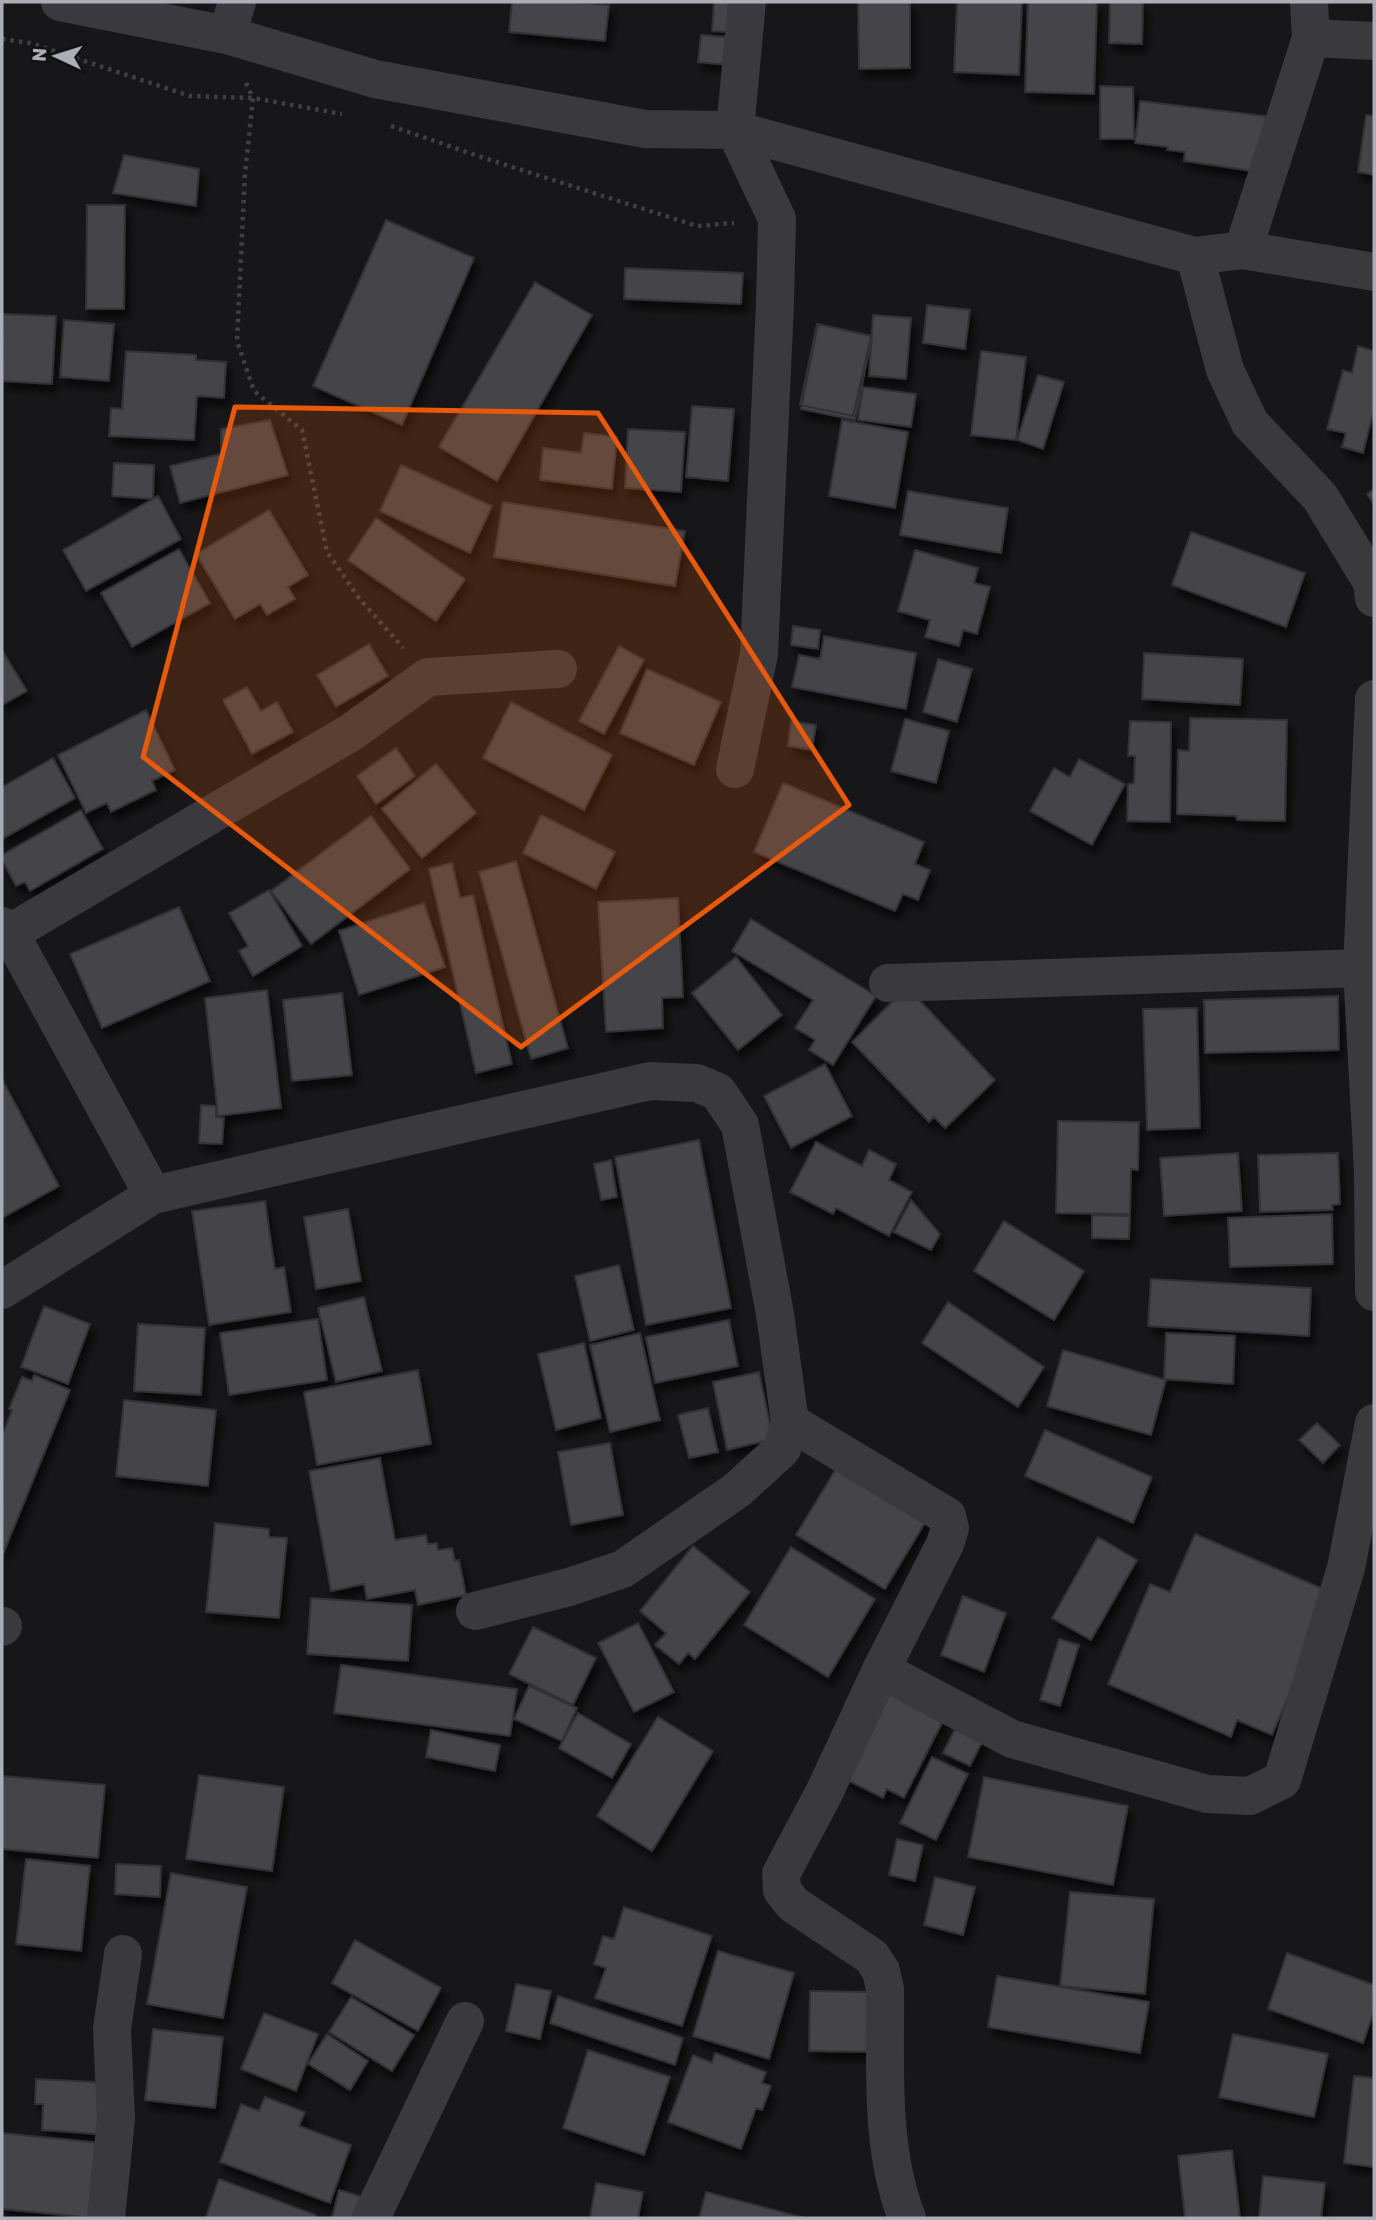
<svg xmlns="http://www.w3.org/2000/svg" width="1376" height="2220" viewBox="0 0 1376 2220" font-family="Rubik,sans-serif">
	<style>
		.building { fill: #454449; stroke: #323135; stroke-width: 2; filter: url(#shadow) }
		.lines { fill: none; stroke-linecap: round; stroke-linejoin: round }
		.path { stroke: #3f4044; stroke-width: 4.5; stroke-dasharray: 3.5 5; stroke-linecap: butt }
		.minor { stroke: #39393e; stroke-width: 38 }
		.marked { fill: #e8590c; fill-opacity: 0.2; stroke: #e8590c; stroke-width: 5; stroke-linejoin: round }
	</style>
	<defs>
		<filter id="shadow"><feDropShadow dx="4.5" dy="8" stdDeviation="3.5" flood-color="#0009"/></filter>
	</defs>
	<rect width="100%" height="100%" fill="#171719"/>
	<!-- building -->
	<path class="building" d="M512,2H574L609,5L605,41L509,32Z
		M714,2H747L744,33L712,31Z
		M858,2H910V68L859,69Z
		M957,2H1022L1019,75L954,72Z
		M1028,2H1097L1094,94L1025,92Z
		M1110,2H1143L1142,44L1109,43Z
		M701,35L740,38L738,66L698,62Z
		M1100,86L1133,87L1134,139H1100Z
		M1140,101L1266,116L1259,172L1184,161L1185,152L1167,150L1168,147L1135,143Z
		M1366,115L1374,116V175L1358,172Z
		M124,155L199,169L196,206L113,193Z
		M87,205H125L124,309H86Z
		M386,220L474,258L402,425L313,386Z
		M625,268L743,273L741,304L624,299Z
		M535,282L592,315L497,481L439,447Z
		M927,305L970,310L965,349L923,343Z
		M3,314L56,316L52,384L2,381Z
		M873,315L911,318L906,379L869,376Z
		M64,320L114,324L109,381L60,377Z
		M817,324L871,336L853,416L800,405Z
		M818,324L872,336L855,420L801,409Z
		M1358,346L1374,351V409L1363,453L1342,447L1346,433L1327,429L1343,370L1352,373Z
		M126,351L196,355V360L226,362L224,398L197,396L194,440L109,436L111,408L122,409Z
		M981,351L1026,357L1016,440L971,435Z
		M1038,375L1064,382L1043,449L1017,440Z
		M863,387L916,394L911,427L858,420Z
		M692,406L734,409L728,481L686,477Z
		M270,420L288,475L180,503L170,466L221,454V429Z
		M842,420L908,432L895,508L829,496Z
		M628,429L685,432L681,492L625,488Z
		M584,433L617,437L612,489L540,480L543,448L581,453Z
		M114,463L154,465L153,499L112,496Z
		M401,465L492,506L470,553L380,511Z
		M1374,489V504L1367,494Z
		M908,491L1008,508L1001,553L900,535Z
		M158,496L181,539L86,591L63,550Z
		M503,502L685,531L675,586L494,557Z
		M269,510L308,575L288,587L295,599L267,615L260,604L235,619L196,554Z
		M376,518L465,579L436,621L348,560Z
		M1191,532L1305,573L1286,627L1172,585Z
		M179,549L210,603L132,647L101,593Z
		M915,550L978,568L974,583L990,587L977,634L963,630L959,646L925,637L930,620L898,611Z
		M793,626L820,630L818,649L791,645Z
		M824,636L916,653L906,709L792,687L799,655L820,659Z
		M369,644L388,676L336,707L317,675Z
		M619,646L644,660L604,734L579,721Z
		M2,650L27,691L2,705Z
		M1144,653L1243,659L1240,705L1142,699Z
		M938,659L972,669L957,722L923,712Z
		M647,669L721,702L694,765L620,733Z
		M247,687L261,711L277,702L293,732L252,754L223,700Z
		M511,702L612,755L584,810L483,758Z
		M146,710L175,770L152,781L156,790L111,812L107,803L86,813L58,755Z
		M1190,718L1287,720L1285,821L1237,820L1236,816L1177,814L1178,750L1189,751Z
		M905,719L949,731L936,783L891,771Z
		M791,721L816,725L812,750L788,746Z
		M1130,721L1171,722L1170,822L1127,821L1128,784L1134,783L1135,756H1128Z
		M396,748L415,776L376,804L357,776Z
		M53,758L75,798L2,839V787Z
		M1079,759L1125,784L1092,845L1030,811L1054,768L1070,777Z
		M436,764L476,813L422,858L382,809Z
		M783,783L924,842L915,864L930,870L918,900L903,894L895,911L754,852Z
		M81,810L103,849L30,891L25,882L16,886L2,860V855Z
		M541,815L615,852L596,889L523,853Z
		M371,816L410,869L311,944L271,891Z
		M516,861L568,1048L531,1059L479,872Z
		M452,863L460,898L473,895L512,1064L476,1073L429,869Z
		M269,890L302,946L253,976L239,951L248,946L229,913Z
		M678,898L683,997L662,998L663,1028L606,1032L598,902Z
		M424,903L445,967L359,995L339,931Z
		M179,907L210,981L102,1028L70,954Z
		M751,919L876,996L833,1065L809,1050L815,1040L795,1028L813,1000L732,951Z
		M736,957L782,1015L738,1050L692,993Z
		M907,987L995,1080L945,1128L934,1117L929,1122L852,1042Z
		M267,990L281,1108L218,1116L205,998Z
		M342,993L352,1075L292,1081L283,1000Z
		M1338,996L1339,1050L1205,1053L1204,1000Z
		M1197,1008L1200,1128L1147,1130L1143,1009Z
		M825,1064L852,1116L791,1148L764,1096Z
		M2,1079L59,1186L2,1218Z
		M201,1105L216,1106V1117L224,1118L222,1144L199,1143Z
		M1058,1121L1139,1122L1138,1170L1131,1169L1130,1214L1056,1213Z
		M699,1140L731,1308L646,1325L615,1157Z
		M816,1142L862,1166L869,1150L896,1164L889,1180L912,1192L889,1236L836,1208L833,1214L790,1192Z
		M1238,1153L1242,1211L1164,1216L1160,1158Z
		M1338,1153L1340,1204L1332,1205L1333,1210L1260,1212L1258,1155Z
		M611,1160L617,1197L601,1200L594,1164Z
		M911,1200L940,1234L931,1250L894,1232Z
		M265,1201L275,1269L284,1267L291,1312L209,1325L192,1211Z
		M348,1209L361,1281L316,1289L304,1217Z
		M1332,1214L1333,1264L1230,1267L1228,1218Z
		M1092,1215L1130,1216L1129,1239L1092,1238Z
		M1004,1221L1084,1271L1054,1320L974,1271Z
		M619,1265L634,1330L590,1341L575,1276Z
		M1151,1279L1311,1288L1309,1336L1148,1326Z
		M364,1297L382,1371L336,1382L318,1308Z
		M948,1302L1044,1367L1018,1407L922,1343Z
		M44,1306L90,1324L68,1384L21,1367Z
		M318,1319L327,1380L229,1395L220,1333Z
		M729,1320L738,1366L655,1383L646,1337Z
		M138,1324L205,1328L201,1395L134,1391Z
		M640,1333L660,1420L610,1432L590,1345Z
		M1166,1333L1235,1336L1233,1384L1164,1379Z
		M584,1343L601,1418L556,1430L538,1354Z
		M1063,1350L1166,1380L1151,1435L1047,1406Z
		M418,1370L431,1444L317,1465L304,1392Z
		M759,1372L773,1439L727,1450L713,1382Z
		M34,1375L70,1390L3,1554L2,1436L12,1410L9,1409L22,1377L32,1381Z
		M124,1400L216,1410L208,1486L116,1476Z
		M708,1408L718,1452L689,1458L678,1415Z
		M1317,1423L1340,1445L1323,1463L1299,1440Z
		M1045,1430L1152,1477L1133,1523L1025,1476Z
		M610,1443L623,1515L571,1525L558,1452Z
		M843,1457L932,1511L885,1589L796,1535Z
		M380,1458L395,1540L426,1535L428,1544L437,1543L438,1550L452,1548L455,1561L459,1560L466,1595L418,1605L415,1590L367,1599L364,1584L331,1591L309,1471Z
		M215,1523L269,1529V1537L287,1538L279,1618L206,1612Z
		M1195,1534L1333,1593L1272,1735L1237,1720L1231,1737L1108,1684L1150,1584L1170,1592Z
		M1098,1537L1137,1560L1091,1640L1052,1618Z
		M693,1546L750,1592L695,1659L688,1653L679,1664L655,1645L666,1633L640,1611Z
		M791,1547L875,1599L828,1677L744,1625Z
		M963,1596L1006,1613L984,1672L941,1655Z
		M311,1598L412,1605L408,1661L307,1654Z
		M638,1623L674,1692L634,1712L598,1643Z
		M533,1627L596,1658L573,1705L509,1674Z
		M1059,1639L1079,1645L1060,1706L1040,1700Z
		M341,1665L517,1689L510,1736L334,1713Z
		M529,1686L577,1708L562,1741L514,1719Z
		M888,1690L944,1719L904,1798L887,1789L883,1798L843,1778Z
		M578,1713L631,1744L612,1778L559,1748Z
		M658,1717L713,1751L652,1851L597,1816Z
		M960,1719L987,1732L970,1766L943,1753Z
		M431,1730L500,1745L495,1771L426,1757Z
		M932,1757L968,1774L936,1840L900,1823Z
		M199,1775L284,1787L272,1871L186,1859Z
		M2,1776L105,1785L98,1858L2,1849Z
		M984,1777L1128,1806L1113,1885L968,1857Z
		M897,1839L923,1845L915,1881L889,1875Z
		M26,1859L90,1866L81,1951L16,1944Z
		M116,1864L161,1866L160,1897L115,1894Z
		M171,1873L247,1887L223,2018L147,2004Z
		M935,1877L975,1887L963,1935L924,1925Z
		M1070,1892L1154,1899L1145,1994L1060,1986Z
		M624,1907L712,1936L682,2026L595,1998L606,1968L594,1964L603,1936L614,1939Z
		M355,1940L441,1988L418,2031L332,1983Z
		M718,1951L794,1973L769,2059L693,2036Z
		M1287,1953L1374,1985V2011L1363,2043L1268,2009Z
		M997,1976L1149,2002L1140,2053L988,2027Z
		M516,1984L551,1991L540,2039L506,2031Z
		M810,1991L869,1992L868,2052L809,2051Z
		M558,1996L683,2038L675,2065L550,2023Z
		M351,1997L414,2035L392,2071L329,2032Z
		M264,2013L318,2034L296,2091L241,2069Z
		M153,2029L223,2037L215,2108L145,2100Z
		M327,2034L368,2061L350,2090L308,2064Z
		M1233,2034L1328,2054L1314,2117L1219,2097Z
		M588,2050L670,2077L644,2155L563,2128Z
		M715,2053L766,2072L762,2083L771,2086L762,2110L756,2108L741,2149L668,2122L693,2055L712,2063Z
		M1354,2076L1374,2078V2167L1344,2163Z
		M36,2079L113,2083L110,2135L42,2130L43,2104H35Z
		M265,2097L305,2112L299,2126L351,2145L330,2203L220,2162L241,2104L259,2111Z
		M2,2133L100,2143L93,2218L2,2209Z
		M1232,2150L1240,2218H1185L1178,2156Z
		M1263,2176L1325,2183L1321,2218H1259Z
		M219,2179L316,2215L315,2218H211L206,2217Z
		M596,2183L643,2192L638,2218H590Z
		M339,2190L370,2199L365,2218H332Z
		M706,2192L805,2218H699Z"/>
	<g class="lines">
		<!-- path -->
		<path class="path" d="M2,39L30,43L190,96L253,98L342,114
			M246,83L253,98L245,174L237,341L254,391L302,430L327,552L359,598L403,648
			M391,126L484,158L697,226L734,223"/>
		<!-- minor -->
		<path class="minor" d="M60,2L227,35L375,79L645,129L735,130L1195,256L1243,250L1374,272
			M227,35L237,2
			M1311,38L1374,41
			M1243,250L1311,38L1309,2
			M1195,256L1225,370L1250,423L1320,497L1372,582L1374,598
			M1374,699L1362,968L1373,1171L1374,1292
			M735,769L759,654L775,304L777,219L735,130L747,2
			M2,926L10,933L153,1195L2,1290
			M10,933L350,733L428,677L558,669
			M888,983L1362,968
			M153,1195L650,1081L697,1083L718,1092L740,1125L775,1314L790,1422L782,1449L737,1490L623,1569L569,1587L475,1611
			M790,1422L947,1516L950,1528L945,1544L881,1670L825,1791L781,1874L782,1890L793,1904L872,1957L881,1971L885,1989C886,2065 879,2146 907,2218
			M2,1627L3,1626
			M881,1670L1012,1739L1207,1794L1250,1796L1282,1780L1346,1568L1374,1423
			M106,2218L116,2119L112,2029L123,1954
			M371,2218L465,2021"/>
	</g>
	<!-- marked area -->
	<path class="marked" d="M235,407L598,413L849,805L521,1047L143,757Z"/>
	<!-- border -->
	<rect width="1376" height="2220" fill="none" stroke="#abadb7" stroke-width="7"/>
	<!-- north arrow -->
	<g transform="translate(56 56) rotate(274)" stroke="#121214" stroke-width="5" paint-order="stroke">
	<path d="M0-5L12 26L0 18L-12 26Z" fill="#abadb7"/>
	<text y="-10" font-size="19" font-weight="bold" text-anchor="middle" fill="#abadb7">N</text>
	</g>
</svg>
